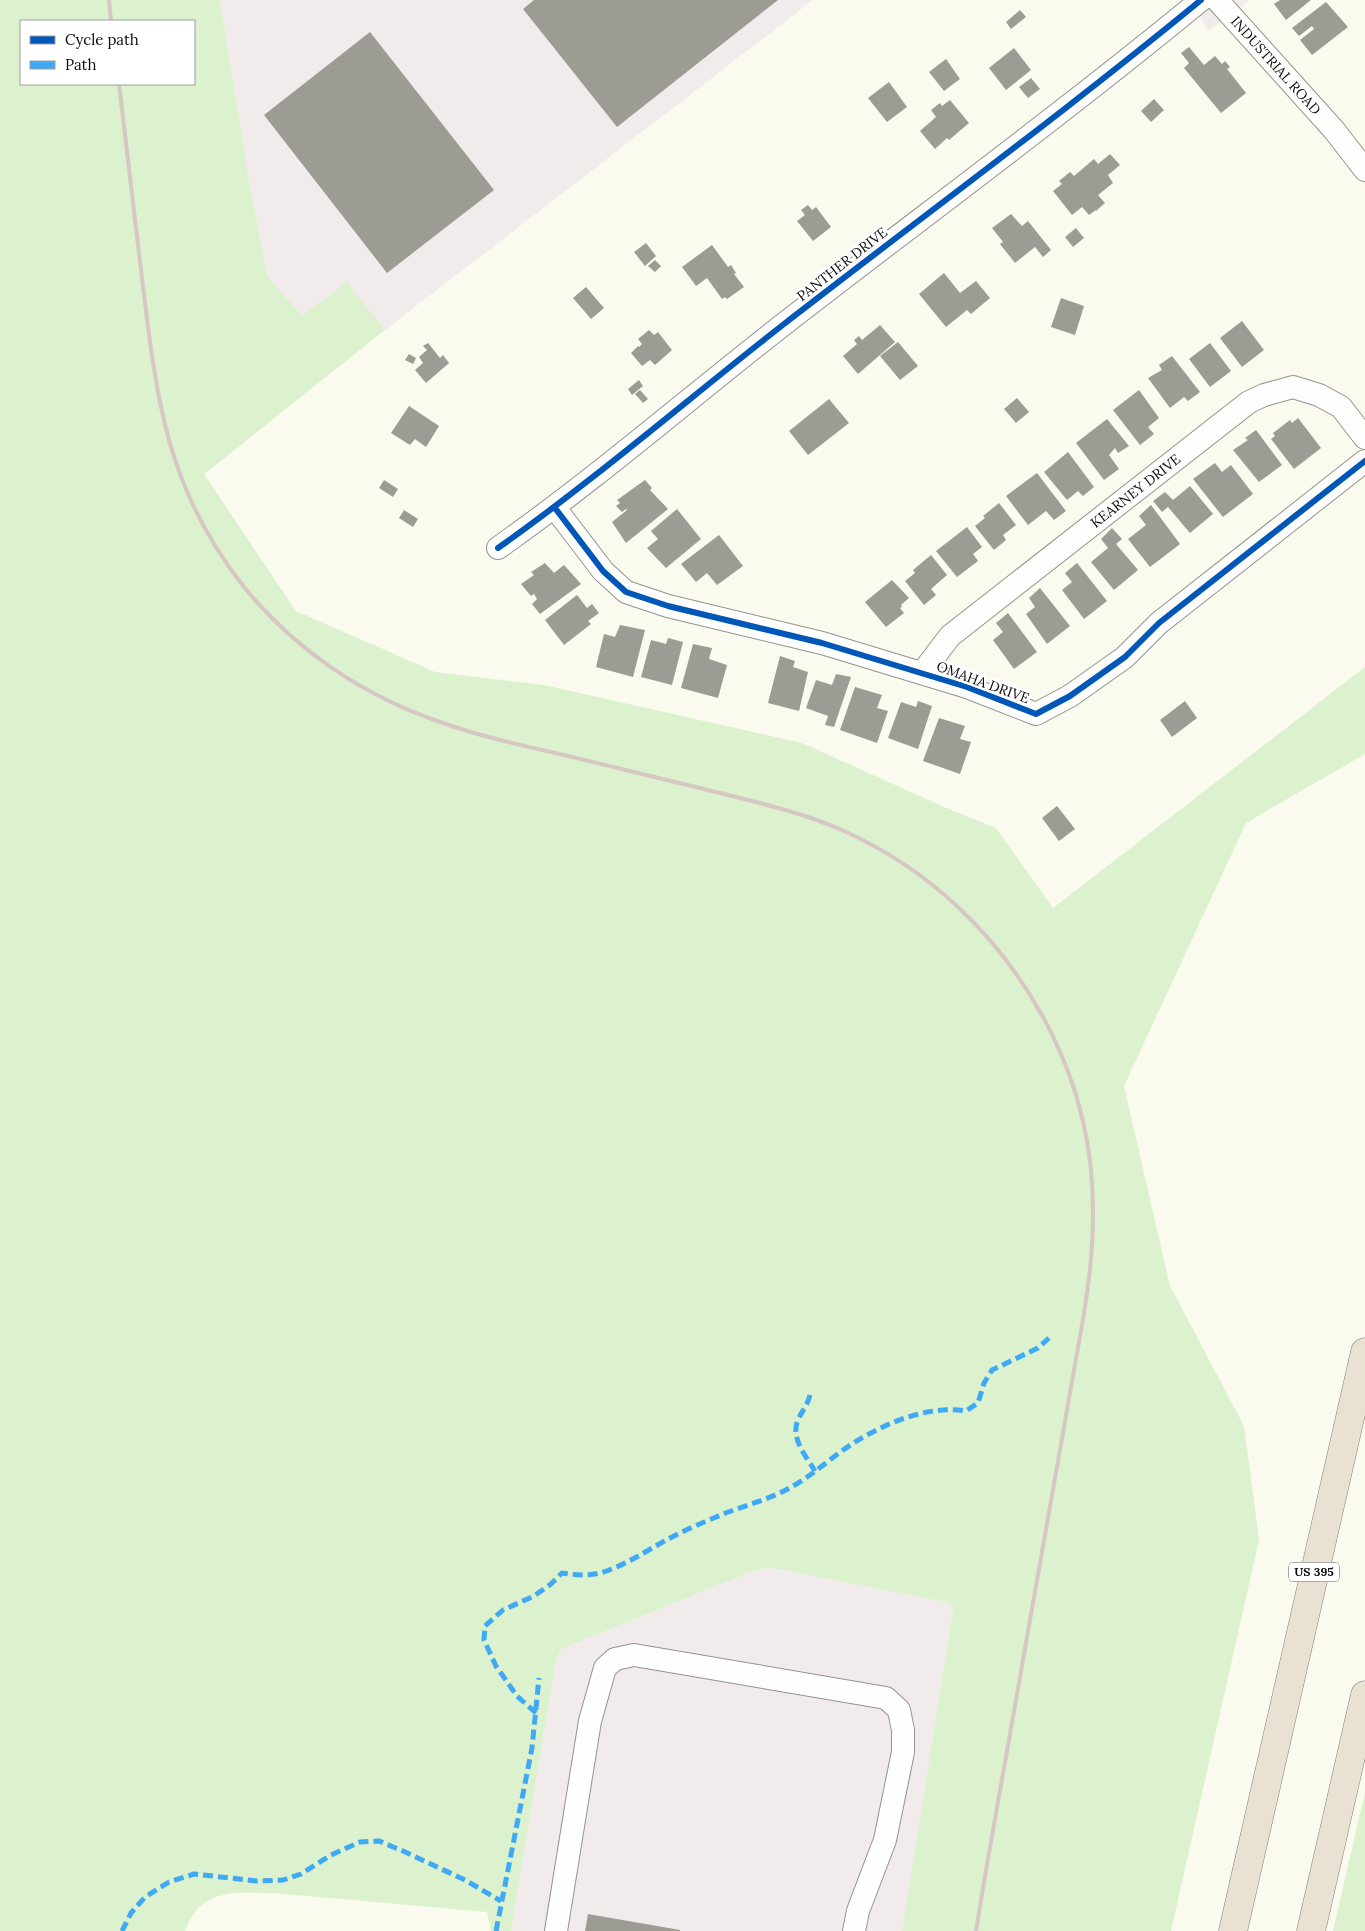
<svg xmlns="http://www.w3.org/2000/svg" width="1365" height="1931" viewBox="0 0 1365 1931" font-family="Lora,serif">
	<style>
		.industrial { fill: #f2ebeb }
		.green { fill: #dcf1ce; fill-rule: evenodd }
		.building { fill: #9c9b94 }
		.lines { fill: none; stroke-linecap: round; stroke-linejoin: round }
		.minor-casing { stroke: #93938d; stroke-width: 24 }
		.highway-casing { stroke: #80807a; stroke-width: 29 }
		.minor { stroke: #fefefc; stroke-width: 22 }
		.highway { stroke: #e9e2d3; stroke-width: 28 }
		.rail { stroke: #d6c7c3; stroke-width: 4 }
		.quiet { stroke: #3fa9f5; stroke-width: 5; stroke-dasharray: 10 5; stroke-linecap: butt }
		.cycleway-casing { stroke: #fff; stroke-width: 9 }
		.cycleway { stroke: #0057b8; stroke-width: 6 }
		.labels { text-anchor: middle; stroke-width: 5; stroke-linejoin: round; paint-order: stroke }
		.shield { fill: #fff; stroke: #545454; stroke-width: 1 }
		.shield-label { font-size: 12px; font-weight: bold; fill: #0b0b0b }
		.street-label { font-size: 14px; fill: #0b0b0b; stroke: #fff }
	</style>
	<rect width="100%" height="100%" fill="#fafaee"/>
	<!-- industrial -->
	<path class="industrial" d="M220,0H813L385,330L347,283L302,317L267,276L249,180Z
		M1187,0H1250L1209,31Z
		M772,1568L950,1603L953,1610L902,1931H511L556,1661L561,1649L758,1569Z"/>
	<!-- green -->
	<path class="green" d="M0,0H220L249,180L267,276L302,316L347,282L385,330L204,474L296,611L435,672L544,685L802,743L944,807L996,828L1053,908L1365,667V754L1246,823L1124,1086L1170,1286L1244,1426L1259,1540L1171,1931H902L953,1610L950,1603L772,1568L758,1569L561,1649L556,1661L511,1931H491L487,1912L273,1893C233,1893 201,1887 185,1931H0ZM194,21V84H21V21Z
		M1365,1792V1931H1333Z"/>
	<!-- building -->
	<path class="building" d="M534,0H778L617,127L523,9Z
		M1280,0H1311L1286,20L1274,4Z
		M1326,2L1348,27L1312,55L1300,40L1314,29L1312,26L1299,36L1292,28Z
		M1020,10L1026,17L1011,29L1006,22Z
		M370,32L494,190L387,273L264,115Z
		M1189,47L1204,65L1215,56L1222,64L1225,61L1230,67L1227,69L1246,93L1221,113L1184,68L1189,63L1181,53Z
		M1014,48L1031,70L1006,90L989,68Z
		M946,59L960,79L944,91L929,72Z
		M1031,78L1040,89L1028,98L1019,87Z
		M889,82L907,107L887,122L868,98Z
		M1154,99L1164,110L1151,122L1141,111Z
		M950,100L969,123L949,140L947,138L935,149L920,131L936,117L931,110L940,103L942,106Z
		M1110,154L1120,165L1108,175L1113,183L1098,195L1105,203L1096,211V210L1089,215L1082,207L1072,215L1053,191L1062,184L1059,181L1070,172L1074,176L1094,159L1098,164Z
		M808,205L812,210L816,207L831,227L813,241L797,221L805,215L801,210Z
		M1011,214L1022,226L1028,221L1051,250L1043,257L1035,247L1015,263L1000,244L1003,242L992,228Z
		M1076,228L1084,238L1073,247L1065,237Z
		M646,243L656,256L645,266L634,252Z
		M712,245L728,267L731,265L736,273L734,274L744,287L727,299L725,297L722,299L707,278L696,286L682,267Z
		M655,260L661,266L655,272L648,266Z
		M944,273L960,293L976,281L990,298L971,314L967,310L946,327L919,294Z
		M586,287L604,308L591,319L573,298Z
		M1061,298L1084,306L1075,335L1051,327Z
		M1242,321L1264,350L1242,367L1220,338Z
		M880,325L895,342L858,374L843,356L857,344L854,340L859,336L862,340Z
		M649,330L654,335L658,332L672,350L655,365L650,360L642,366L631,353L638,346L639,347L642,344L638,339Z
		M898,342L918,366L900,380L880,356Z
		M428,343L440,358L443,355L449,363L426,383L415,370L423,363L419,357L427,350L423,346Z
		M1210,343L1231,371L1210,387L1189,359Z
		M409,354L416,358L413,364L405,360Z
		M1172,356L1200,392L1188,401L1184,397L1170,408L1148,378L1162,370L1159,365Z
		M639,380L643,386L632,395L628,389Z
		M640,390L648,399L643,403L635,394Z
		M1139,390L1159,418L1148,427L1154,434L1140,445L1113,410Z
		M1017,398L1029,412L1016,423L1004,409Z
		M829,399L849,423L808,455L789,431Z
		M409,406L439,426L426,447L415,439L410,445L391,433Z
		M1298,418L1321,448L1294,469L1271,439L1275,436L1273,433L1290,420L1292,423Z
		M1107,419L1129,446L1118,453L1115,448L1109,455L1119,469L1104,480L1076,443Z
		M1256,430L1282,465L1259,482L1233,450L1248,440L1245,438Z
		M1068,452L1094,487L1083,496L1078,491L1067,500L1044,472Z
		M1215,463L1222,472L1231,465L1253,494L1223,517L1193,479Z
		M1037,473L1066,511L1054,520L1046,511L1028,525L1006,496Z
		M384,480L398,489L393,497L379,488Z
		M645,480L652,488L650,490L668,509L626,543L612,522L627,510L626,509L622,512L616,506L620,503L617,500Z
		M1190,486L1213,514L1190,533L1168,507L1162,512L1153,501L1165,492L1173,500Z
		M999,503L1016,525L1003,535L1006,540L994,550L975,526L985,518L983,516Z
		M1151,505L1180,544L1150,567L1128,539L1146,525L1139,516Z
		M677,509L701,539L666,568L647,548L658,539L651,531Z
		M404,510L418,519L413,527L399,518Z
		M967,527L982,547L973,554L978,561L957,577L936,551Z
		M1112,528L1122,539L1116,544L1138,570L1114,590L1091,562L1108,548L1101,539Z
		M719,535L743,566L717,585L707,573L696,582L681,564Z
		M931,555L947,575L931,589L936,595L924,605L905,581L915,573L913,570Z
		M545,563L554,573L564,565L581,584L540,614L532,604L537,599L534,594L531,596L521,584L534,575L531,572Z
		M1077,563L1107,601L1084,619L1062,590L1072,582L1065,573Z
		M892,580L909,598L901,605L902,607L900,608L904,613L886,627L865,602Z
		M1040,588L1070,626L1047,644L1026,614L1035,607L1029,598Z
		M577,595L587,608L592,604L599,613L588,621L591,624L564,645L545,620Z
		M1008,613L1037,652L1014,669L993,640L1003,632L996,623Z
		M620,625L645,630L633,677L596,667L604,634L615,637Z
		M668,638L683,642L672,685L641,677L651,640L666,644Z
		M693,644L712,648L709,659L727,665L718,698L681,688Z
		M780,656L795,661L793,667L808,672L799,711L768,703Z
		M836,674L851,677L834,727L825,725L828,716L806,708L816,680L832,685Z
		M855,687L882,695L877,708L888,711L877,743L840,730Z
		M918,701L932,706L918,749L888,738L901,702L916,707Z
		M1185,701L1197,718L1172,737L1160,720Z
		M939,718L965,726L960,739L971,742L960,774L923,761Z
		M1057,806L1075,829L1059,841L1042,818Z
		M588,1914L680,1930V1931H585Z"/>
	<g class="lines">
		<defs>
			<g id="minor">
				<path id="s1" d="M1217,0L1334,130L1365,170"/>
				<path d="M555,508L603,571L626,592L668,606L822,643L967,687L1036,714L1070,696L1125,657L1159,623L1365,461"/>
				<path d="M498,548C597,478 688,399 784,324C923,216 1065,112 1201,0"/>
				<path id="s2" d="M922,673L950,636L1249,402L1264,395L1293,387L1319,395L1341,407L1365,438"/>
				<path d="M556,1931L590,1721L605,1668L615,1659L634,1655L886,1698L899,1710L903,1730V1752L885,1840L858,1911L854,1931"/>
			</g>
			<path id="highway" d="M1233,1931L1365,1352
				M1311,1931L1365,1695"/>
		</defs>
		<!-- minor casing -->
		<use href="#minor" class="minor-casing"/>
		<!-- highway casing -->
		<use href="#highway" class="highway-casing"/>
		<!-- minor -->
		<use href="#minor" class="minor"/>
		<!-- highway -->
		<use href="#highway" class="highway"/>
		<!-- rail -->
		<path class="rail" d="M109,0L111,21
			M119,84C126,146 134,208 141,270C156,393 164,486 244,587C295,650 364,696 440,722C479,736 520,745 560,754C612,767 664,779 716,792C760,803 804,813 844,831C929,869 998,935 1043,1017C1097,1116 1102,1210 1083,1319L985,1876L976,1931"/>
		<!-- quiet -->
		<path class="quiet" d="M810,1395C807,1407 802,1410 798,1420C790,1438 806,1456 815,1471
			M536,1713L517,1696L496,1666L484,1640L485,1626L503,1610L534,1596L551,1584L562,1573C575,1575 588,1576 600,1573C622,1567 641,1554 661,1543C678,1533 697,1525 716,1517C741,1506 770,1500 793,1486C814,1474 832,1457 852,1444C885,1423 927,1405 966,1411L978,1403L984,1383L992,1370L1038,1348L1049,1338
			M122,1931L131,1913L145,1897L169,1882L194,1874L257,1881L283,1880L301,1874L331,1855L360,1842L379,1841L403,1851L465,1880L501,1901
			M496,1931L532,1748L539,1678"/>
		<defs>
			<path id="cycleway" d="M555,508L603,571L626,592L668,606L822,643L967,687L1036,714L1070,696L1125,657L1159,623L1365,461
				M498,548C597,478 688,399 784,324C923,216 1065,112 1201,0"/>
		</defs>
		<!-- cycleway casing -->
		<use href="#cycleway" class="cycleway-casing"/>
		<!-- cycleway -->
		<use href="#cycleway" class="cycleway"/>
	</g>
	<g class="labels">
		<!-- shield labels -->
		<rect class="shield" x="1289" y="1562.5" width="50" height="19" rx="4"/>
		<g class="shield-label">
			<text x="1314" y="1576">US 395</text>
		</g>
		<!-- street labels -->
		<g class="street-label">
			<text dy="5" stroke="none"><textPath href="#s1" startOffset="88">INDUSTRIAL ROAD</textPath></text>
			<text transform="translate(842 264) rotate(-38)" y="5">PANTHER DRIVE</text>
			<text dy="5" stroke="none"><textPath href="#s2" startOffset="282">KEARNEY DRIVE</textPath></text>
			<text transform="translate(983 682) rotate(20)" y="5">OMAHA DRIVE</text>
		</g>
	</g>
	<!-- legend -->
	<rect x="20" y="20" width="175" height="65" fill="#ffffff" stroke="#9d9d9d"/>
	<rect x="30" y="36" width="25" height="8" fill="#0057b8" stroke="#9d9d9d"/>
	<text x="65" y="45" font-size="15" fill="#0b0b0b">Cycle path</text>
	<rect x="30" y="61" width="25" height="8" fill="#3fa9f5" stroke="#9d9d9d"/>
	<text x="65" y="70" font-size="15" fill="#0b0b0b">Path</text>
</svg>
